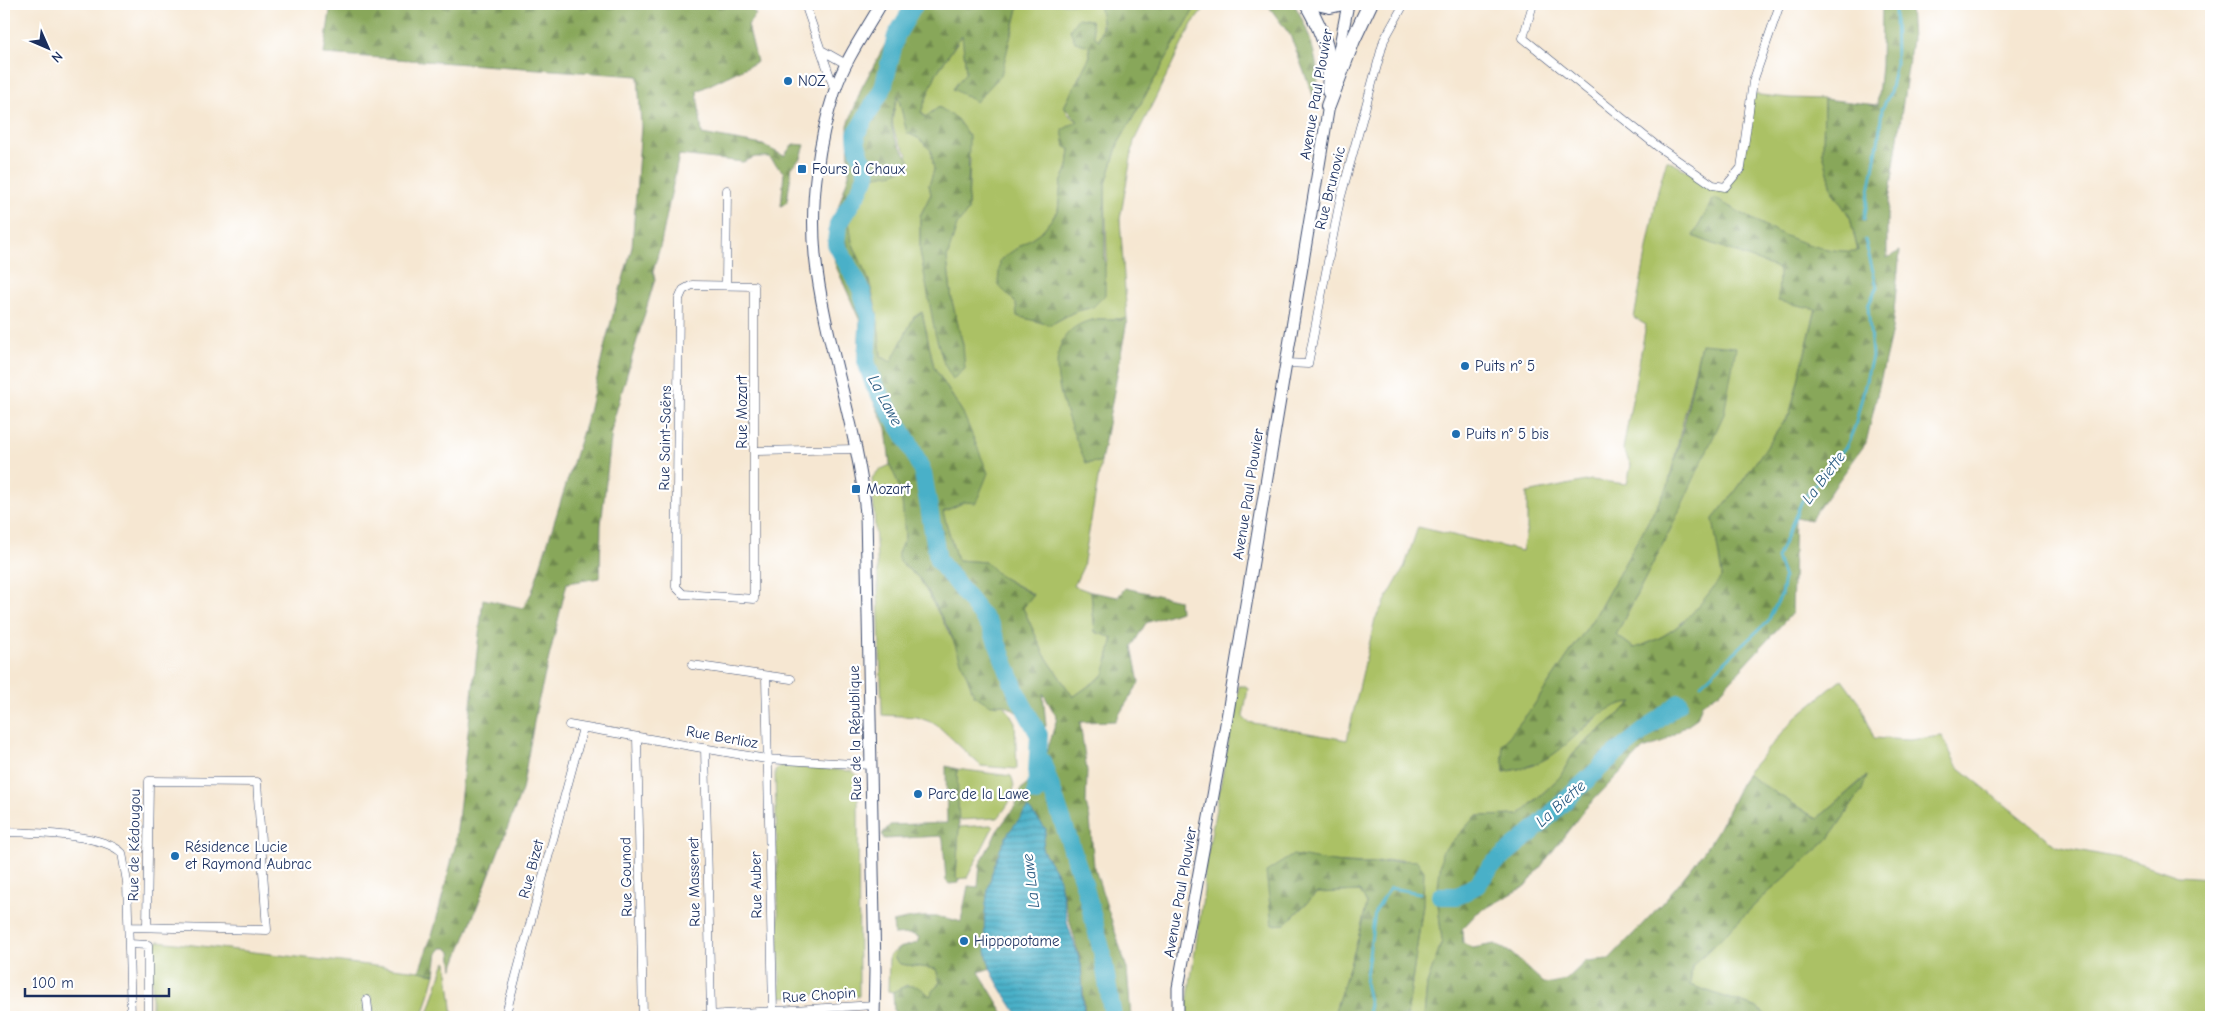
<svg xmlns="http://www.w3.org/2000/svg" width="2215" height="1021" viewBox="0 0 2215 1021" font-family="'Comic Neue',sans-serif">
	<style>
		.green { fill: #abc165; stroke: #637862 }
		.forest { fill: url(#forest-firs); stroke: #526b5c }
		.water { fill: url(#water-rules); stroke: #327093 }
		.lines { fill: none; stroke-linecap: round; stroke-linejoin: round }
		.stream { stroke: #49b0c8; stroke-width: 3 }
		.river { stroke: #49b0c8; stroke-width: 18 }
		.minor-casing { stroke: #3c4b6f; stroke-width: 9 }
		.secondary-casing { stroke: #3c4b6f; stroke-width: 13 }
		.trunk-casing { stroke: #3c4b6f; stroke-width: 16 }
		.minor { stroke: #fff; stroke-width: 8 }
		.secondary { stroke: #fff; stroke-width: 11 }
		.trunk { stroke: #fff; stroke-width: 14 }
		.poi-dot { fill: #1f6fb2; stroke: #fff; stroke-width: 2 }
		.labels { text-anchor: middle; stroke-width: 4.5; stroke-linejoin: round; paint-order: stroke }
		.poi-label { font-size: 15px; fill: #1b2f5e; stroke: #fff; text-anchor: start }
		.street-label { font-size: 15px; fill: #1b2f5e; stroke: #fff }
		.water-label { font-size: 16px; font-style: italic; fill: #2b5c83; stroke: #fff }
	</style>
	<defs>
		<pattern id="forest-firs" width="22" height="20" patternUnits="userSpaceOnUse" patternTransform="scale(1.25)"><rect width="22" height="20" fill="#88a75a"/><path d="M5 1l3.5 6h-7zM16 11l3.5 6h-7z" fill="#6e884e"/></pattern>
		<pattern id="water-rules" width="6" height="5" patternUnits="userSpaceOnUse" patternTransform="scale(1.25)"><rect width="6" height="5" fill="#49b0c8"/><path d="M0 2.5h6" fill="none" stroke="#3c90a6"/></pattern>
	</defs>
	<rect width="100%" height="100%" fill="#fff"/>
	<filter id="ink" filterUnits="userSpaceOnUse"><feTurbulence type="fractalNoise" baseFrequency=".02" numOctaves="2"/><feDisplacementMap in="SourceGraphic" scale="10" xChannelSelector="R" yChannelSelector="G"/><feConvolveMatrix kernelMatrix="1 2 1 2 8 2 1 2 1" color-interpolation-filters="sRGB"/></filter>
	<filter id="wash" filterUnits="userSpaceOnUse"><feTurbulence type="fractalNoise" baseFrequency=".0096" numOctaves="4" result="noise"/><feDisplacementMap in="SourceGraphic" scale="20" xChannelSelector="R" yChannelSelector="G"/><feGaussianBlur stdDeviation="1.12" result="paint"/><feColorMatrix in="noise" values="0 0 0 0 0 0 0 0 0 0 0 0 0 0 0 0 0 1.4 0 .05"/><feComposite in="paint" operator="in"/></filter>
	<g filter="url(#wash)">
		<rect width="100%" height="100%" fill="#f6e7d2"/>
		<!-- green -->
		<path class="green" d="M1019,4H1099C1103,17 1103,27 1099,40L1095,37L1089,45L1090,56L1064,107L1069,115L1078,121L1065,146L1070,149L1068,167L1061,183L1058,211L1043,230L1000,260L1016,303L1017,316L1050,325L1074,312L1093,307L1107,259L1105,187L1118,144L1197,4H1208L1192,24L1134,141L1120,219L1127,319H1097L1086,463L1101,462L1083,567L1074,586L1091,592L1095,632L1113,637L1104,675L1073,697L1044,654L1023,608L1033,594L1000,576L986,562L957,560L943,512L965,502L963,413L934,367L922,312L914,317L891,363L881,356L877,313L869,281L852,242L849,222L876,176L894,173L908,154C889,129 890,124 898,95L907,133L918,138L931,150L934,170L929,185L931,194L920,216V251L929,291L963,345L952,301L947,258L957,224L968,211L970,158L921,112L936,74L963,34L966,72L1012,34Z
			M1750,94L1789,98L1824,99L1823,153L1833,192L1850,217L1858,252H1834L1796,242L1714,199L1693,236L1780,269L1816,308L1790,413L1737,489L1713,519L1723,576C1694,612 1679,634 1634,648L1616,635L1673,524L1701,344L1668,486L1597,613L1532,708L1502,745L1504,772L1532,766L1555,753L1611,706L1634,701L1574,752L1560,777L1519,815L1476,816L1437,895L1442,941L1427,984L1424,1017H1407L1423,904L1403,859L1366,864L1331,862L1270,902L1272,925L1285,924L1317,893L1360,891L1367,904L1356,946L1333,1017H1185L1204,891V872L1239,686H1246L1248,689L1243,717L1248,722L1347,740L1375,619L1404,568L1418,527L1522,551L1527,528V493L1591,480L1627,484L1631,465L1623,449L1646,325L1634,318L1658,190L1667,160L1713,185L1725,187L1741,168Z
			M890,465C902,486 904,511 905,534C905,546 903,553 904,566L920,579L953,640L997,705L1004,704L1015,722L1017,769L981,766L936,724L917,717L882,715L877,560L872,478L879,470Z
			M1842,679L1861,705L1874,738L1909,740L1942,736L1957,766L2056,846L2134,861L2178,876L2211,878V1017H1769L1757,1008L1690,985L1692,966L1762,898L1828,840L1862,790L1866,776L1817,819L1746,774L1796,717Z
			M780,766L852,771L858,776L859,996L832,998L830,994L780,997L775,770Z
			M957,769L1011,776C1019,792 1008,805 998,818L958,820Z
			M991,825L993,827L967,878L956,879L959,827Z
			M158,941L419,971L435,974L423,1017H374L371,996L363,997L365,1017H152V950Z
			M899,948L894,957L900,964L936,969L940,982L930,996L907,985L893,992L888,991L889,956Z
			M447,962L453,1017H427L444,964Z"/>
		<!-- forest -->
		<path class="forest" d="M331,4H745L756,14L748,25L757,62L697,91L702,134L763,145L784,156L793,144L805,145L801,158L792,166L787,202L781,206L784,173L769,157H755L743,162L679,155L661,243L653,272L655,279L613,422L601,525L600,578L567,583L536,711L522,790L453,969L451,952L447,948H441L438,952L435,974L419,971L434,929L455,847L483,599L523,608L532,592L589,412L607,336L632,247L641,126L638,76L324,54Z
			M907,4H1019L1001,75L976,102L953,89L966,72L962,35L936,74L921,112L925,117L939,107L957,119L969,136L968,211L957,225L947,258L952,301L963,345L965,369L953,379L944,364L935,333L920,251V216L931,194L929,185L934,170L931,150L918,138L907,133L898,96C894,107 889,123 894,135C898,146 907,152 911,165L894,173L876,176L849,222L852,242L869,281L877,313L881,356L891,362L914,317L922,312L934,367L963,413L988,473L976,503L964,502L943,512L957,560L986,562L1000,576L1033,595L1023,608L1044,654L1073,697L1104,675L1113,638L1095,632L1091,592L1118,597L1125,588L1179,600L1180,611L1146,623L1132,646L1139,683L1115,721L1080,722L1087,771L1086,804L1090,819L1094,866L1127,969L1131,1017H1085L1081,964L1058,876L1042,849L1046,829L984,935L991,968L979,972L1006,1017H922L923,1011L894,1012L893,992C909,984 916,982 930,996L940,982L936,969L900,964L894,957L899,948L917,943L919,937L911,934L894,935L893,922C918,916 938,914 961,922L968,886L978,887L980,864L997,831L1016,805L1021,789L1040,775L1057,718L1043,693L1046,726L1030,732L1027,719L1004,704L990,705L974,695L950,632L920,579L898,560V553L905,537L902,501L898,483L890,465L886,428L863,378L858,354L860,321L835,264L831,230L849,174L848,125L862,87Z
			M1099,4H1197L1118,144L1105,187V295L1093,307L1074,312L1050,325L1017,316L1016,303L998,285L1000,260L1043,230L1058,211L1061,183L1068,167L1070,149L1065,147L1062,130L1078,121L1064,107L1090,56L1089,46L1075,42L1070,30L1078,18L1091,20L1095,37L1099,40L1103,26Z
			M1267,4H1294C1309,28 1324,73 1315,101L1290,35Z
			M1882,4H1910L1912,39L1887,215V258L1900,251L1892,330L1866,443L1810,520L1795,517L1792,613L1720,692L1702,704L1697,718L1661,743L1643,749L1584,810L1526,886L1477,913L1462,929L1463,943L1473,948L1495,944L1511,953L1545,984L1566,980L1586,961L1609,959C1647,920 1686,880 1716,833C1727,814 1736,793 1746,774L1817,819L1867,776L1862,790L1828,840L1762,898L1692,966L1690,985L1757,1008L1769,1017H1424L1427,984L1442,941L1437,895L1442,852L1476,816L1520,815L1560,777L1574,752L1633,702C1600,704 1580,736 1554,754C1538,765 1523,768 1504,772L1502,745L1532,708L1597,613L1668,486L1685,420L1701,344L1736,347L1724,414L1673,524L1616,635L1634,648C1678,635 1695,612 1722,576L1713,519L1737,489L1790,413L1816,309L1778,301L1779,269L1693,236L1714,198C1759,222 1805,254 1858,251L1850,217L1833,192L1823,153L1824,99L1877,105L1881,66Z
			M1097,319H1127V321L1101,462L1086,463C1069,422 1025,331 1097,319Z
			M946,766L957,769L959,827L956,878L959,879V883L949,884L946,881L943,839L941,836L884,839L882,834L890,825L947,823Z
			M1293,855C1317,859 1342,865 1367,864C1385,863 1400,859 1417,861L1424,871L1423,904L1407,1017H1333L1356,946L1367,904L1360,891L1317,893L1285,924L1272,925L1266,872Z"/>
		<!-- water -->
		<path class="water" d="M1028,808L1046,829L1042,849L1059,877L1068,925L1081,964L1084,1017H1019C1010,1001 996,984 990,967C977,928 988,867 1009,832C1015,824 1022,816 1028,808Z"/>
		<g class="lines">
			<!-- stream -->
			<path class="stream" d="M1864,219L1879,137L1882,109L1890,93L1896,63L1895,4
				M1701,684L1768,621L1781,595L1784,578L1777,558L1802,501L1847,445L1855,426L1872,356L1868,306L1877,287L1865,240
				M1367,1017L1370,1005L1365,983L1375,912L1390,888L1420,893"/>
			<!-- river -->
			<path class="river" d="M915,4L896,36L883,88L856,134L857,145L867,174L859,191L838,224L836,244L861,289L869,317L866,361L874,385L909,443L923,473L938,560L991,627L1017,694L1039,735L1036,793
				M1042,761L1084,884L1102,952L1113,1017
				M1440,896H1457L1477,885L1492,865L1532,832L1608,760L1679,703"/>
		</g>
	</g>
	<g filter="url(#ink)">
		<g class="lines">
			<defs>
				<path id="minor" d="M805,4L835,91
					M1533,4L1523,38L1657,146L1713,185L1725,187L1741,168L1753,82L1780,4
					M823,51L846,64
					M692,285L754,286V599L683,594L676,587L679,299L683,290Z
					M726,285L727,190
					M1286,363L1308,364L1340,200L1384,40L1404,4
					M756,451L857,449
					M692,665L791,679
					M766,676L773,1011
					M569,725L766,759L871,765
					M637,737L643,1017
					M705,748L711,1015
					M4,832C32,833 103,833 122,853L127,882L131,1017
					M129,927L267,930L257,782L149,781L147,927
					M129,944L148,945V1017
					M367,1000L369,1017
					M505,1017L583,728
					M676,1017L875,1005"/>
				<path id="secondary" d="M1333,81L1348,4
					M874,1017L875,971L866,514C858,426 824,342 815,255C810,201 818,142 835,90C845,60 865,32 881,4
					M1178,1017V988L1226,724L1330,99"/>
				<path id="trunk" d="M1307,4C1324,34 1332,55 1329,91
					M1321,4L1330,6L1339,4
					M1328,106L1353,40L1370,4"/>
			</defs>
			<!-- minor casing -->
			<use href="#minor" class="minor-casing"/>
			<!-- secondary casing -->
			<use href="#secondary" class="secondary-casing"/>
			<!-- trunk casing -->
			<use href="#trunk" class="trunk-casing"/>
			<!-- minor -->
			<use href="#minor" class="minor"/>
			<!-- secondary -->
			<use href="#secondary" class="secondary"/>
			<!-- trunk -->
			<use href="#trunk" class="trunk"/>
		</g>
	</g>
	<!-- markers -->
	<g class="poi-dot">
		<circle cx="788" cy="81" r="5"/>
		<rect x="797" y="164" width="10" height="10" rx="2.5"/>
		<circle cx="1465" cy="366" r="5"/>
		<circle cx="1456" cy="434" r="5"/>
		<rect x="851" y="484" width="10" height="10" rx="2.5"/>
		<circle cx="918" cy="794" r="5"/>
		<circle cx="175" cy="856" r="5"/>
		<circle cx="964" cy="941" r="5"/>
	</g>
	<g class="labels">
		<!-- poi labels -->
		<g class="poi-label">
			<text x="798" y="86">NOZ</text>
			<text x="812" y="174">Fours à Chaux</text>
			<text x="1475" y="371">Puits n° 5</text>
			<text x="1466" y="439">Puits n° 5 bis</text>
			<text x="866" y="494">Mozart</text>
			<text x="928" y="799">Parc de la Lawe</text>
			<text x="185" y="852">Résidence Lucie<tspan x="185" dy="17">et Raymond Aubrac</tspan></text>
			<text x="974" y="946">Hippopotame</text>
		</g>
		<!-- street labels -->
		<g class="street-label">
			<text transform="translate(1316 94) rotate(-80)" y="5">Avenue Paul Plouvier</text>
			<text transform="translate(1330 188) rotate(-76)" y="5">Rue Brunovic</text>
			<text transform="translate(742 412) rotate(-90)" y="5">Rue Mozart</text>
			<text transform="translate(665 438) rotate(-89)" y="5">Rue Saint-Saëns</text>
			<text transform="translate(1248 494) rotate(-81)" y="5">Avenue Paul Plouvier</text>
			<text transform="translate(855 733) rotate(-91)" y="5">Rue de la République</text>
			<text transform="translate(722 737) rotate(10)" y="5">Rue Berlioz</text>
			<text transform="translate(134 845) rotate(-89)" y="5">Rue de Kédougou</text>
			<text transform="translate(531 869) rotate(-75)" y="5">Rue Bizet</text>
			<text transform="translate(626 877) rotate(-91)" y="5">Rue Gounod</text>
			<text transform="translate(694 882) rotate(-91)" y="5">Rue Massenet</text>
			<text transform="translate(756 885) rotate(-91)" y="5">Rue Auber</text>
			<text transform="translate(1180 892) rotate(-80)" y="5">Avenue Paul Plouvier</text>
			<text transform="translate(819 995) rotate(-4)" y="5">Rue Chopin</text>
		</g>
		<!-- water labels -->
		<g class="water-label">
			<text transform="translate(886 400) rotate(62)" y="6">La Lawe</text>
			<text transform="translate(1823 477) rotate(-53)" y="6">La Biette</text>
			<text transform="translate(1560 803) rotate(-42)" y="6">La Biette</text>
			<text transform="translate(1030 881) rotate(-97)" y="6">La Lawe</text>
		</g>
	</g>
	<!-- margin -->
	<rect width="2215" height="1021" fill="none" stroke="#fff" stroke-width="20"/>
	<!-- north arrow -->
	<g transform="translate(48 48) rotate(135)" stroke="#ffffff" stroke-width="4" paint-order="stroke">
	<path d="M0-4L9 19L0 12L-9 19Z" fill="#1b2f5e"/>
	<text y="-8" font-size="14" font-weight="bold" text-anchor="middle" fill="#1b2f5e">N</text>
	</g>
	<!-- scale -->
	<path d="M25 988v8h144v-8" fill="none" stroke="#1b2f5e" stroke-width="2.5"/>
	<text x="32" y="988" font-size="15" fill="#1b2f5e" stroke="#ffffff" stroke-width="4" paint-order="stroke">100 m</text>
</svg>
